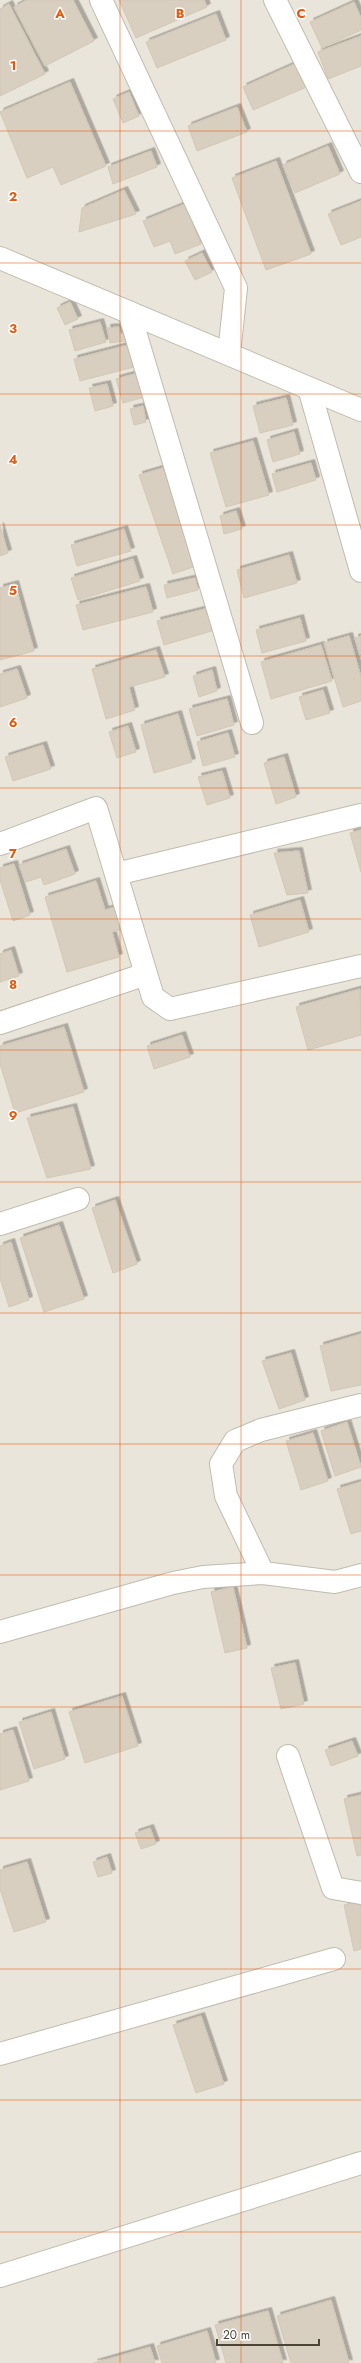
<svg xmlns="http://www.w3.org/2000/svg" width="361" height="2363" viewBox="0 0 361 2363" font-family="Jost,sans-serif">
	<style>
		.residential { fill: #eae5da }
		.building { fill: #d8cfc1; stroke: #d3c7b4; filter: url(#shadow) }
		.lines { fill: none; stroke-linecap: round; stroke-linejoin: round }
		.street-casing { stroke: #c2bbae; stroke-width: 24 }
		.street { stroke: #fff; stroke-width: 22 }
		.grid { fill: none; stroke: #e8590c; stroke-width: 1; stroke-opacity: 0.55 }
		.grid-label { font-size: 13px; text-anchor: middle; font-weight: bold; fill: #e8590c; stroke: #fff; stroke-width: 3; stroke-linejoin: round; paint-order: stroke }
	</style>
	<defs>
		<filter id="shadow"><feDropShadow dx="3.5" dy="-3.5" stdDeviation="0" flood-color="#0004"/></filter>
	</defs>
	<rect width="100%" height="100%" fill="#f6f3ec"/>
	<!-- residential -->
	<path class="residential" d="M0,0H361V2363H0Z"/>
	<!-- building -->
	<path class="building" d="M27,0H73L94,41L45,66L14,7Z
		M119,0H204L207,7L136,38Z
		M354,2L361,18V30L322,48L310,22Z
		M9,4L45,74L0,96V9Z
		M216,14L226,40L157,68L146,42Z
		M361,36V66L328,79L318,52Z
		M299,62L309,86L253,110L243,87Z
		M70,82L106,166L61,185L53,167L27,178L0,112Z
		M129,92L139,116L123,123L113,99Z
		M237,107L247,132L197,151L188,126Z
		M328,146L340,174L295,193L283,165Z
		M151,151L157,167L113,184L108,167Z
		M276,161L311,254L266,270L232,178Z
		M124,190L136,214L79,232L82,208Z
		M361,201V237L341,245L328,214Z
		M185,204L201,244L175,254L170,241L154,247L143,221Z
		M202,253L212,272L195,280L185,261Z
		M70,302L78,319L65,325L57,308Z
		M100,322L106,342L75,351L69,330Z
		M119,327L120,334L130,332L131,340L110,343L107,328Z
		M128,345L134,367L80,381L74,359Z
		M138,373L145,397L123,403L116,379Z
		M107,384L113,406L95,411L89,388Z
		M286,398L293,425L260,433L253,406Z
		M143,406L146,422L134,425L130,409Z
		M294,432L300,454L273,462L267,440Z
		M253,441L269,495L226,507L210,453Z
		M311,463L316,480L277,492L272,474Z
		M163,468L196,566L173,574L139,475Z
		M236,511L242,529L224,534L220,516Z
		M0,526L8,553L0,556Z
		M124,529L131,551L77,566L71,545Z
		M289,555L297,583L244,598L237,570Z
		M133,559L140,581L78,600L71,578Z
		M195,578L198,590L167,598L164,585Z
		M15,584L34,651L0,660V588Z
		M146,587L153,612L83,630L76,605Z
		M209,608L215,630L164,645L157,621Z
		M300,618L306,641L262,653L256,630Z
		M349,636L361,677V701L343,707L324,643Z
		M361,636V658L355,638Z
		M321,645L332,681L271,699L261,662Z
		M156,650L165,677L129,687L135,710L106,719L92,669Z
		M17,669L27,698L0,707V674Z
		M212,670L217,691L199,697L193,676Z
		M323,690L330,713L306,720L299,697Z
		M227,699L234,725L197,736L189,709Z
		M178,714L192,762L154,773L141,725Z
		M128,726L136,752L117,758L109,732Z
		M228,733L235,757L203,766L197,742Z
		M43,745L51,769L13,781L5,757Z
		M284,757L296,797L276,804L264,763Z
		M222,771L230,798L207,805L198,777Z
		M361,830V872L350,833Z
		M66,849L75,874L44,885L41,877L26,882L19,865Z
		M299,851L308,893L287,895L274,853Z
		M14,864L30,915L13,921L0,880V868Z
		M96,881L105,910L115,907L122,929L112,932L119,957L67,972L45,897Z
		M300,900L309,932L259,947L250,915Z
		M11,950L19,976L0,982V954Z
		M360,989L361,1035L308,1050L296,1007Z
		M64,1027L84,1092L15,1113L0,1064V1046Z
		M182,1035L190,1057L154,1069L147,1046Z
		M73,1107L91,1169L47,1178L27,1118Z
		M115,1200L137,1264L113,1273L92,1208Z
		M59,1225L84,1299L44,1312L20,1238Z
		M11,1242L29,1300L9,1307L0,1278V1246Z
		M361,1334V1385L331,1391L320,1346Z
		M291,1353L305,1400L279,1409L262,1361Z
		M347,1422L361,1467L335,1476L321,1431Z
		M313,1433L328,1481L301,1490L286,1441Z
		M361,1482V1531L351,1534L337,1489Z
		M233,1587L247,1648L225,1653L211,1592Z
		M295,1663L304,1704L281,1709L271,1668Z
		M122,1696L138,1746L85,1763L69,1712Z
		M51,1712L65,1759L34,1769L19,1722Z
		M13,1730L29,1781L0,1790V1734Z
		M352,1741L358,1756L331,1766L325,1750Z
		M361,1795V1855L357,1856L344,1799Z
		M150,1828L156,1844L141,1849L135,1833Z
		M107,1857L112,1873L98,1877L93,1862Z
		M27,1862L46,1922L14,1932L0,1889V1870Z
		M361,1901V1949L354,1951L344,1905Z
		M201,2016L224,2084L196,2093L173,2025Z
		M331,2300L349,2363H291L277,2316Z
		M268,2311L283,2363H226L215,2325Z
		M207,2331L216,2363H162L157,2346Z
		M150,2347L155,2363H94Z"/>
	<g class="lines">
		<defs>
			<path id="street" d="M101,0L236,288L229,354
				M275,0L361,172
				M0,258L361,410
				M129,312L252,723
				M309,388L361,571
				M0,844L96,808L153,997L170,1009L361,966
				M116,874L361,815
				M0,1023L146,974
				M0,1224L78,1199
				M263,1573L226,1496L221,1464L235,1441L261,1430L361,1405
				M0,1632L173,1583L203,1577L263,1573L335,1582L361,1575
				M288,1756L333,1888L361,1893
				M0,2054L334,1959
				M0,2276L361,2163"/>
		</defs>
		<!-- street casing -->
		<use href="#street" class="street-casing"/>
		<!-- street -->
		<use href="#street" class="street"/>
	</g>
	<!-- grid -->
	<path class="grid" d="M120,0V2363M241,0V2363M0,131H361M0,263H361M0,394H361M0,525H361M0,656H361M0,788H361M0,919H361M0,1050H361M0,1182H361M0,1313H361M0,1444H361M0,1575H361M0,1707H361M0,1838H361M0,1969H361M0,2100H361M0,2232H361"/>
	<g class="grid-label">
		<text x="60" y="18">A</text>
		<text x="180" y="18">B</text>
		<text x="301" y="18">C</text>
		<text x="13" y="70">1</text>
		<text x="13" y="201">2</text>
		<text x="13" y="333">3</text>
		<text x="13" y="464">4</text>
		<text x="13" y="595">5</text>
		<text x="13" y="727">6</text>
		<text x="13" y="858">7</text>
		<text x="13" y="989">8</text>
		<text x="13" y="1120">9</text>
	</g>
	<!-- scale -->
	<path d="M217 2339v6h102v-6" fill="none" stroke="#4b4439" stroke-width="2"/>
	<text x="223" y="2339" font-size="12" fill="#4b4439" stroke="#ffffff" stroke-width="3" paint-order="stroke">20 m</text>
</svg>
